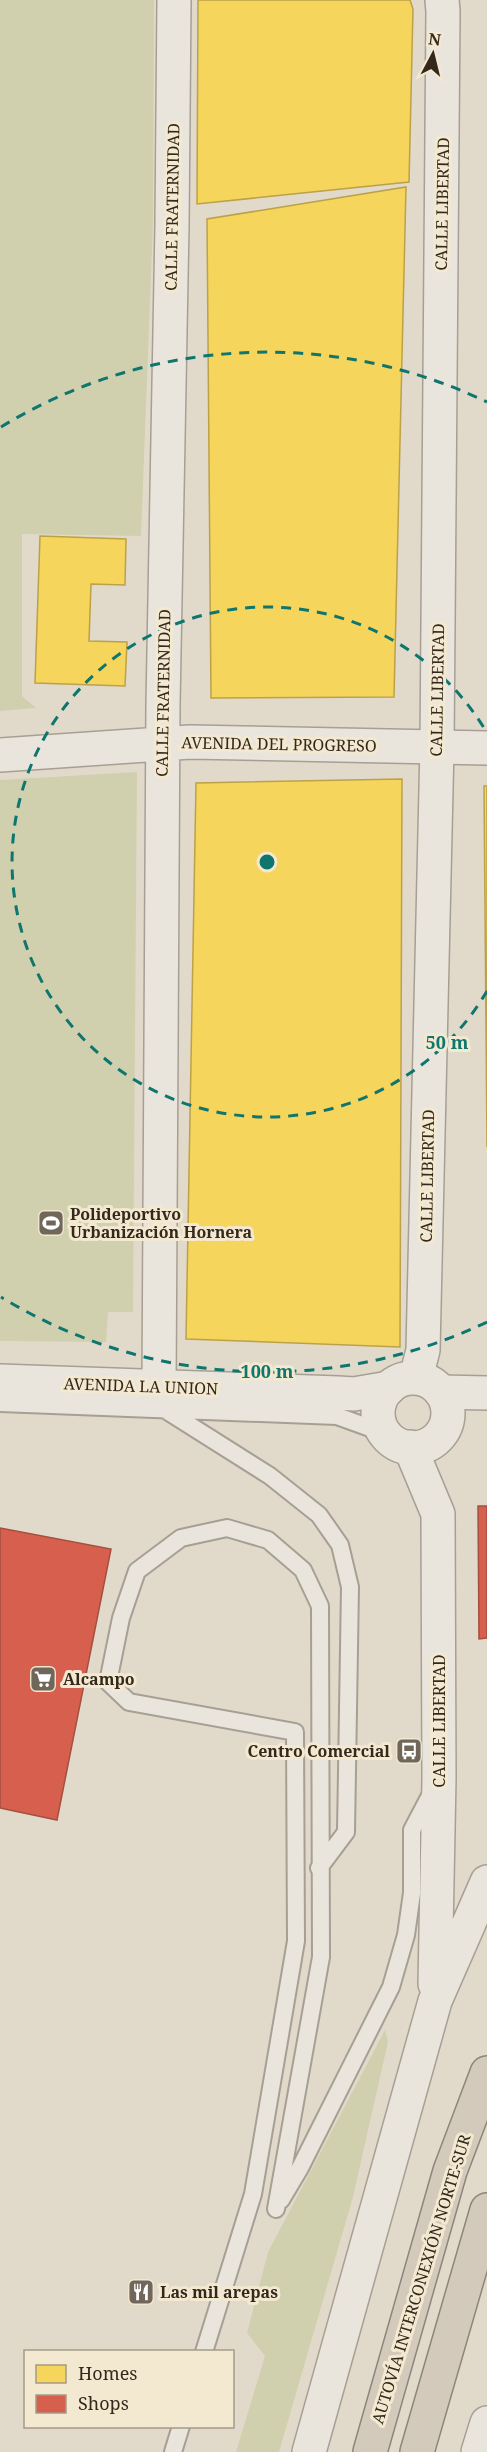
<svg xmlns="http://www.w3.org/2000/svg" width="487" height="2452" viewBox="0 0 487 2452" font-family="'Noto Serif',serif">
	<style>
		.green { fill: #d0d0ae }
		.homes { fill: #f6d55c; stroke: #bca149; stroke-width: 1.5 }
		.shops { fill: #d6604d; stroke: #a54f3f; stroke-width: 1.5 }
		.lines { fill: none; stroke-linecap: round; stroke-linejoin: round }
		.service-casing { stroke: #a69f94; stroke-width: 20 }
		.minor-casing { stroke: #a69f94; stroke-width: 36 }
		.tertiary-casing { stroke: #a69f94; stroke-width: 36 }
		.motorway-casing { stroke: #8c857b; stroke-width: 36 }
		.service { stroke: #eae5dc; stroke-width: 16 }
		.minor { stroke: #eae5dc; stroke-width: 33 }
		.tertiary { stroke: #eae5dc; stroke-width: 33 }
		.motorway { stroke: #d4cabc; stroke-width: 33 }
		.ring { fill: none; stroke: #0f766e; stroke-width: 3; stroke-dasharray: 10 8 }
		.labels { text-anchor: middle; stroke-width: 6; stroke-linejoin: round; paint-order: stroke }
		.street-label { font-size: 16px; fill: #34281d; stroke: #f3e8d0 }
		.poi-label { font-size: 16px; font-weight: bold; fill: #34281d; stroke: #f3e8d0; text-anchor: start }
		.centre { fill: #0f766e; stroke: #f3e8d0; stroke-width: 3 }
		.ring-label { font-size: 18px; text-anchor: middle; font-weight: bold; fill: #0f766e; stroke: #f3e8d0; stroke-width: 6; stroke-linejoin: round; paint-order: stroke }
	</style>
	<rect width="100%" height="100%" fill="#e1dacb"/>
	<!-- green -->
	<path class="green" d="M0,0H154L153,224L141,536L22,534V696L36,708L0,711Z
		M137,772L133,1312H108L106,1342L0,1341V780Z
		M385,2030L388,2042L353,2197L279,2452H236L265,2356L247,2333L268,2252Z"/>
	<!-- homes -->
	<path class="homes" d="M198,0H410L413,9L409,182L197,204Z
		M406,187L394,697L211,698L207,219Z
		M40,536L126,539L125,585L91,584L89,641L127,642L125,686L35,683Z
		M402,779L400,1347L186,1339L196,783Z
		M484,786H487V1147Z"/>
	<!-- shops -->
	<path class="shops" d="M478,1506H487V1638L479,1639Z
		M0,1528L111,1549L57,1820L0,1808Z"/>
	<g class="lines">
		<defs>
			<path id="service" d="M0,1403L337,1416L384,1433
				M164,1409L270,1476L319,1515L340,1545L350,1587L346,1832L319,1868
				M281,2200L300,2168L391,1987L406,1935L412,1893V1830L432,1792
				M204,2352L253,2194L296,1941L295,1732L129,1702L108,1682L121,1618L137,1571L181,1538L227,1528L268,1540L303,1570L320,1606L321,1957L276,2209
				M173,2452L181,2426"/>
			<path id="minor" d="M0,755L190,742L487,748
				M0,1381L338,1393L354,1394L389,1388
				M159,1386L163,705L172,225L174,0
				M441,1392L487,1393"/>
			<path id="tertiary" d="M416,1378L423,1350L437,746L443,11L442,0
				M378 1413a35 35 0 1 1 70 0a35 35 0 1 1-70 0Z
				M410,1447L438,1514L439,1778L435,1984
				M309,2452L435,2001L487,1882
				M478,2452L487,2423"/>
			<path id="motorway" d="M370,2452L450,2171L487,2073
				M417,2452L487,2210"/>
		</defs>
		<!-- service casing -->
		<use href="#service" class="service-casing"/>
		<!-- minor casing -->
		<use href="#minor" class="minor-casing"/>
		<!-- tertiary casing -->
		<use href="#tertiary" class="tertiary-casing"/>
		<!-- motorway casing -->
		<use href="#motorway" class="motorway-casing"/>
		<!-- service -->
		<use href="#service" class="service"/>
		<!-- minor -->
		<use href="#minor" class="minor"/>
		<!-- tertiary -->
		<use href="#tertiary" class="tertiary"/>
		<!-- motorway -->
		<use href="#motorway" class="motorway"/>
	</g>
	<!-- distance rings -->
	<g class="ring">
		<path d="M487 991A255 255 0 1 1 487 733"/>
		<path d="M487 1322A510 510 0 0 1 1 1297M1 427A510 510 0 0 1 487 402"/>
	</g>
	<!-- icons -->
	<defs>
		<symbol id="stadium-square" viewBox="-11 -11 22 22"><rect x="-9" y="-9" width="18" height="18" rx="4" fill="#71665a" stroke="#f3e8d0"/><path d="M0-5a6.5 5 0 1 0 0 10a6.5 5 0 1 0 0-10ZM-3.5-1.8h7v3.6h-7Z" fill="#fff"/></symbol>
		<symbol id="supermarket-square" viewBox="-11 -11 22 22"><rect x="-9" y="-9" width="18" height="18" rx="4" fill="#71665a" stroke="#f3e8d0"/><path d="M-6-5.5h2.5l.6 2H6L4.5 2H-2.5L-4.4-4H-6ZM-1.5 3.2a1.3 1.3 0 1 0 .1 0ZM3 3.2a1.3 1.3 0 1 0 .1 0Z" fill="#fff"/></symbol>
		<symbol id="bus-square" viewBox="-11 -11 22 22"><rect x="-9" y="-9" width="18" height="18" rx="4" fill="#71665a" stroke="#f3e8d0"/><path d="M-5-6H5V4H4V6H2V4H-2V6H-4V4H-5ZM-3.5-4V0h7V-4ZM-3.5 1.2v1.5H-2V1.2ZM2 1.2v1.5H3.5V1.2Z" fill="#fff"/></symbol>
		<symbol id="restaurant-square" viewBox="-11 -11 22 22"><rect x="-9" y="-9" width="18" height="18" rx="4" fill="#71665a" stroke="#f3e8d0"/><path d="M-5-6h1v4h1v-4h1v4h1v-4h1v5L-1.5 .5V6h-2V.5L-5-1ZM5-6V6H3V1.5H1.5Q1.5-4 5-6Z" fill="#fff"/></symbol>
	</defs>
	<g fill-rule="evenodd">
		<use href="#stadium-square" x="36" y="1208" width="30" height="30"/>
		<use href="#supermarket-square" x="28" y="1664" width="30" height="30"/>
		<use href="#bus-square" x="394" y="1736" width="30" height="30"/>
		<use href="#restaurant-square" x="126" y="2277" width="30" height="30"/>
	</g>
	<g class="labels">
		<!-- street labels -->
		<g class="street-label">
			<text transform="translate(442 204) rotate(-89)" y="6">CALLE LIBERTAD</text>
			<text transform="translate(172 207) rotate(-89)" y="6">CALLE FRATERNIDAD</text>
			<text transform="translate(437 690) rotate(-89)" y="6">CALLE LIBERTAD</text>
			<text transform="translate(163 693) rotate(-89)" y="6">CALLE FRATERNIDAD</text>
			<text transform="translate(279 744) rotate(1)" y="6">AVENIDA DEL PROGRESO</text>
			<text transform="translate(427 1176) rotate(-89)" y="6">CALLE LIBERTAD</text>
			<text transform="translate(141 1386) rotate(2)" y="6">AVENIDA LA UNION</text>
			<text transform="translate(439 1721) rotate(-90)" y="6">CALLE LIBERTAD</text>
			<text transform="translate(421 2279) rotate(-73)" y="6">AUTOVÍA INTERCONEXIÓN NORTE-SUR</text>
		</g>
		<!-- poi labels -->
		<g class="poi-label">
			<text x="70" y="1220">Polideportivo<tspan x="70" dy="18">Urbanización Hornera</tspan></text>
			<text x="63" y="1685">Alcampo</text>
			<text x="390" y="1757" text-anchor="end">Centro Comercial</text>
			<text x="160" y="2298">Las mil arepas</text>
		</g>
	</g>
	<circle cx="267" cy="862" r="9" class="centre"/>
	<g class="ring-label">
		<text x="447" y="1049">50 m</text>
		<text x="267" y="1378">100 m</text>
	</g>
	<!-- legend -->
	<rect x="24" y="2350" width="210" height="78" fill="#f3e8d0" stroke="#a79b88" stroke-width="1.5"/>
	<rect x="36" y="2365" width="30" height="18" fill="#f6d55c" stroke="#a79b88" stroke-width="1.5"/>
	<text x="78" y="2380" font-size="18" fill="#34281d">Homes</text>
	<rect x="36" y="2395" width="30" height="18" fill="#d6604d" stroke="#a79b88" stroke-width="1.5"/>
	<text x="78" y="2410" font-size="18" fill="#34281d">Shops</text>
	<!-- north arrow -->
	<g transform="translate(433 54) rotate(7)" stroke="#f3e8d0" stroke-width="4.5" paint-order="stroke">
	<path d="M0-4.5L10 22L0 15L-10 22Z" fill="#34281d"/>
	<text y="-9" font-size="16" font-weight="bold" text-anchor="middle" fill="#34281d">N</text>
	</g>
</svg>
